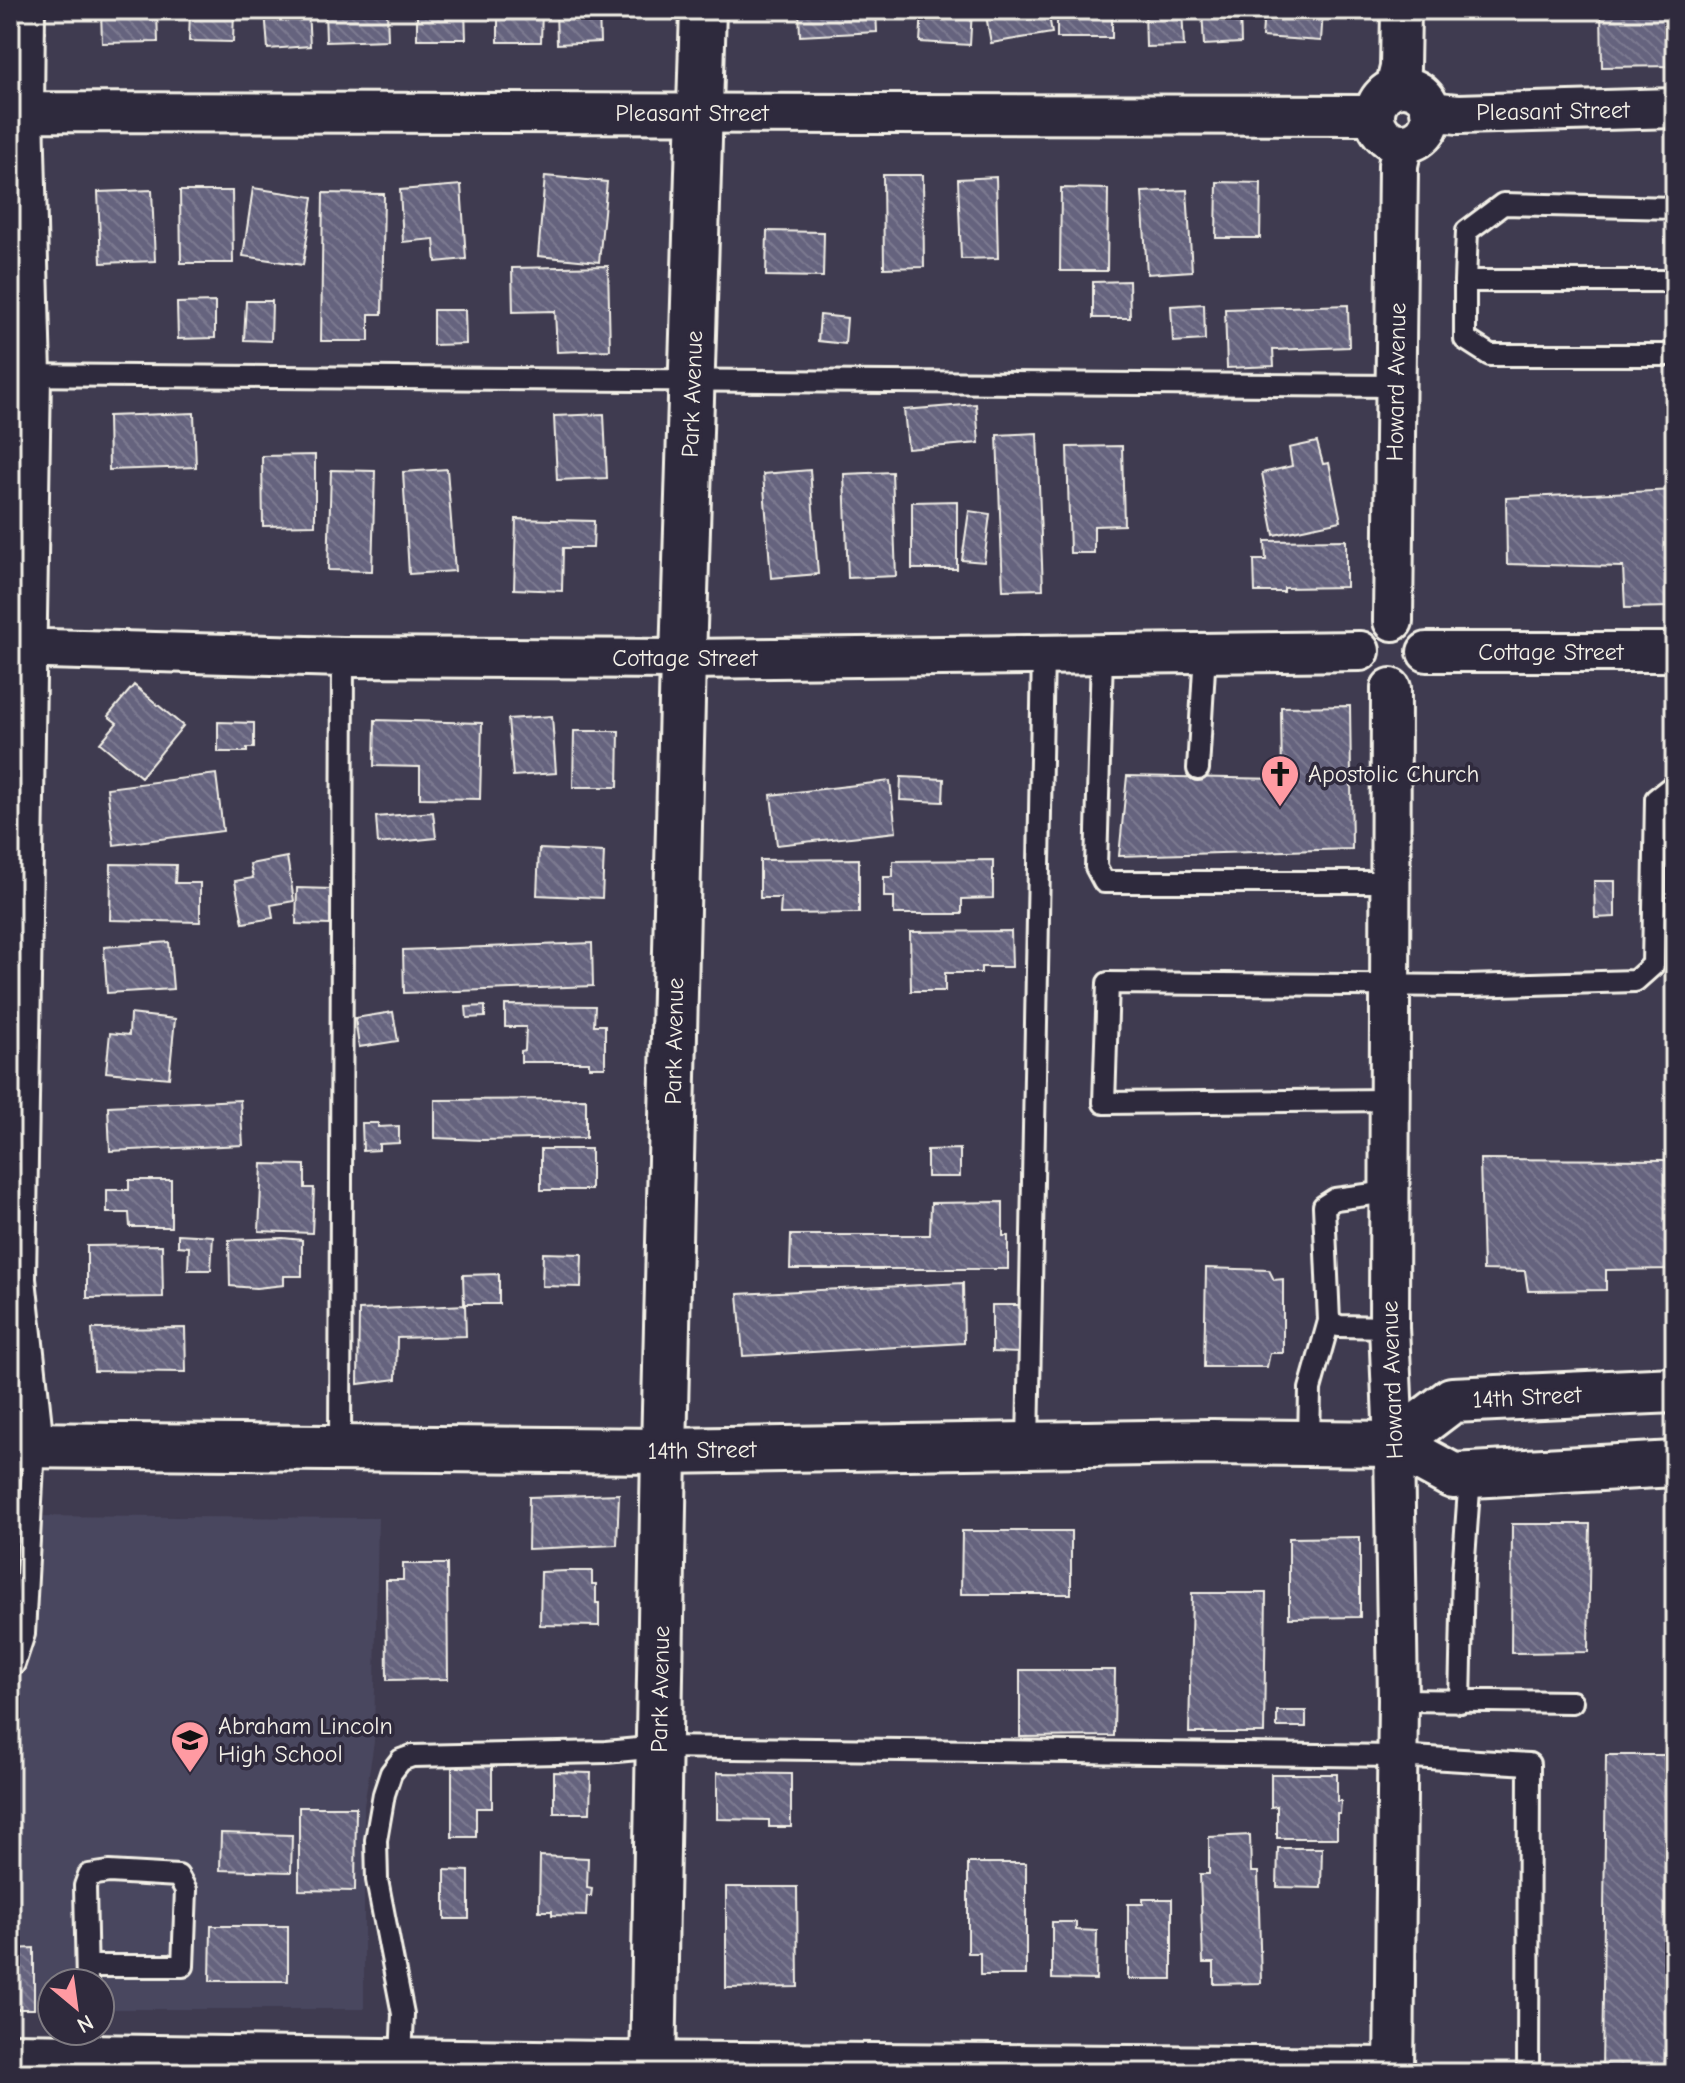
<svg xmlns="http://www.w3.org/2000/svg" width="1685" height="2083" viewBox="0 0 1685 2083" font-family="'Comic Neue',sans-serif">
	<style>
		.built { fill: #4a475e }
		.building { fill: url(#building-back-hatch); stroke: #f4f1e8; stroke-width: 2 }
		.lines { fill: none; stroke-linecap: round; stroke-linejoin: round }
		.service-casing { stroke: #f4f1e8; stroke-width: 26 }
		.minor-casing { stroke: #f4f1e8; stroke-width: 44 }
		.tertiary-casing { stroke: #f4f1e8; stroke-width: 50 }
		.primary-casing { stroke: #f4f1e8; stroke-width: 50 }
		.service { stroke: #2f2a3d; stroke-width: 20 }
		.minor { stroke: #2f2a3d; stroke-width: 38 }
		.tertiary { stroke: #2f2a3d; stroke-width: 44 }
		.primary { stroke: #2f2a3d; stroke-width: 44 }
		.labels { text-anchor: middle; stroke-width: 7; stroke-linejoin: round; paint-order: stroke }
		.street-label { font-size: 24px; fill: #f4f1e8; stroke: #2f2a3d }
		.poi-label { font-size: 24px; fill: #f4f1e8; stroke: #2f2a3d; text-anchor: start }
	</style>
	<defs>
		<pattern id="building-back-hatch" width="6" height="6" patternUnits="userSpaceOnUse" patternTransform="scale(2)"><rect width="6" height="6" fill="#65637e"/><path d="M-1 5l2 2M0 0l6 6M5-1l2 2" fill="none" stroke="#7c7a90"/></pattern>
	</defs>
	<rect width="100%" height="100%" fill="#3f3b50"/>
	<filter id="ink" filterUnits="userSpaceOnUse"><feTurbulence type="fractalNoise" baseFrequency=".0125" numOctaves="2"/><feDisplacementMap in="SourceGraphic" scale="16" xChannelSelector="R" yChannelSelector="G"/><feConvolveMatrix kernelMatrix="1 2 1 2 8 2 1 2 1" color-interpolation-filters="sRGB"/></filter>
	<g filter="url(#ink)">
		<!-- built -->
		<path class="built" d="M10,1516L378,1518L374,1742L364,1806V2009H100V1983H52V2009H10Z"/>
		<!-- building -->
		<path class="building" d="M101,10H157L158,42L102,43Z
			M190,10H234L233,42L189,41Z
			M265,10H308L310,46L268,49Z
			M325,10H387L388,40L326,42Z
			M417,10H465L466,39H417Z
			M498,10H542L541,42H498Z
			M556,10H599L600,42L557,44Z
			M799,10H876L877,32L800,36Z
			M922,10H972L970,45L920,42Z
			M985,10H1048L1052,33L991,43Z
			M1057,10H1112V38H1057Z
			M1145,10H1182L1184,46L1146,47Z
			M1202,10H1240L1241,43L1204,45Z
			M1264,10H1323L1321,41L1262,37Z
			M1601,10H1675V66L1602,67Z
			M883,175H923L924,267L884,268Z
			M545,176L607,182L599,262L538,256Z
			M996,177L998,258L961,259L958,179Z
			M1217,182L1261,183L1260,238H1216Z
			M461,185L466,259L436,262L434,239L403,242L400,190Z
			M253,188L313,197L303,265L243,256Z
			M1061,188L1108,189L1107,271H1060Z
			M152,190L155,261L101,263L98,192Z
			M1187,190L1192,271L1147,274L1142,192Z
			M180,191H232L233,263H181Z
			M323,193L384,194L382,314H369V341H321Z
			M767,231L824,232L823,277L766,276Z
			M608,266L610,350L557,352L555,311L513,312L512,268Z
			M1129,281L1130,318H1093V282Z
			M246,301H272L271,341L244,340Z
			M215,302V338L178,339L177,303Z
			M1204,304L1205,340L1173,342L1171,306Z
			M1348,305L1349,347L1273,350L1274,366L1227,368L1225,309Z
			M433,310H465L466,344L433,345Z
			M820,315L847,318L845,344L818,341Z
			M976,404L979,443L908,449L904,410Z
			M194,413L196,467L109,470L108,416Z
			M604,414L607,478L557,480L554,416Z
			M1037,433L1043,589L1003,590L997,435Z
			M1317,442L1323,464L1329,463L1341,521L1274,535L1262,473L1292,466L1289,448Z
			M1122,446L1124,525L1094,526V553H1070L1067,447Z
			M315,455V525L263,526L262,456Z
			M447,469L455,571L409,574L403,472Z
			M331,470L375,471L372,571L328,570Z
			M810,470L818,574L771,578L763,474Z
			M892,472L896,576L848,578L844,474Z
			M1674,490L1671,607L1625,608L1623,567L1507,564L1506,498Z
			M957,501V569H912V502Z
			M969,511L990,514L984,562L962,560Z
			M516,519L594,521L593,548H563L562,591L514,589Z
			M1346,540V587L1284,588V592H1255L1254,560H1266L1265,541Z
			M134,685L183,726L141,777L100,743L117,723L108,716Z
			M1350,706L1352,849L1119,856L1127,776L1282,779L1281,707Z
			M552,716L556,773L513,776L508,719Z
			M375,720L482,723L480,799L420,798V767L374,766Z
			M218,722L254,723V748H247V752H218Z
			M574,731H619L618,787H573Z
			M216,774L223,831L114,845L107,788Z
			M901,777L944,779L943,802L900,800Z
			M890,781L896,832L777,845L771,795Z
			M433,812L436,838L378,844L376,817Z
			M539,849L604,852L602,898L537,895Z
			M287,857L294,901L271,905L273,918L243,923L235,881L253,878L250,864Z
			M859,859V913L780,914L781,898H760V860Z
			M993,860V898L962,899V914H894V897H884V877H893V861Z
			M111,864L176,865L175,883H200V922L110,920Z
			M1594,881H1615V917L1595,918Z
			M297,888L332,889L331,925L296,924Z
			M1011,931L1012,967H981V973H945V991H911L910,932Z
			M169,942L173,989L107,993L104,947Z
			M592,943L593,986L404,993L403,950Z
			M505,1005L595,1006L594,1025H605V1067H589V1062H521V1051L525,1050L526,1027H505Z
			M485,1006V1017L467,1018L466,1007Z
			M393,1012L398,1041L359,1047L355,1018Z
			M130,1014L175,1019L169,1078L106,1072L110,1033L129,1035Z
			M586,1099V1138L483,1140L435,1138V1100Z
			M240,1100L243,1145L110,1151L108,1106Z
			M362,1123H378V1127L399,1126V1143L379,1144V1150L363,1151Z
			M541,1149H591V1190H541Z
			M960,1149V1177H927V1150Z
			M1480,1159L1675,1160V1269L1606,1270V1290L1528,1291L1525,1271L1483,1270Z
			M262,1164L305,1165V1188H314L312,1233L259,1231Z
			M129,1180H171V1227H130L129,1213H107V1190H129Z
			M1003,1202V1236H1008V1269H790L791,1235H930L931,1203Z
			M178,1234L213,1236L211,1270H188L189,1247L178,1246Z
			M283,1238L302,1240V1276H284V1285L256,1288L230,1286L229,1240Z
			M162,1245L163,1297L87,1298V1246Z
			M543,1253L582,1254L581,1287L542,1286Z
			M1206,1268L1269,1270L1274,1280L1283,1279V1353H1270L1267,1367H1204Z
			M499,1274V1304H464L463,1275Z
			M963,1283L964,1343L743,1356L738,1294Z
			M465,1305L466,1336L397,1338L396,1379L358,1384L359,1310Z
			M992,1305H1019L1020,1353L992,1352Z
			M185,1328L186,1372L94,1371L92,1329Z
			M619,1494L617,1545L528,1549L529,1497Z
			M1512,1524H1590L1588,1652L1511,1653Z
			M962,1531H1071V1594H961Z
			M1360,1537V1617L1289,1618V1538Z
			M403,1564H447L448,1679L387,1680L386,1580H403Z
			M567,1571H592V1584H596V1603H599V1626L540,1625L541,1572Z
			M1192,1593H1266L1264,1733H1189Z
			M1020,1670H1115L1114,1736L1020,1737Z
			M1277,1711H1306V1727H1277Z
			M1606,1755H1675V2073H1602Z
			M492,1763V1808H476V1837H452V1764Z
			M554,1772L591,1773L590,1813H554Z
			M717,1773L791,1774V1827H769V1820L717,1819Z
			M1271,1774H1337V1801H1341L1340,1814H1337V1838H1277V1806L1271,1807Z
			M299,1807H356L355,1891L299,1890Z
			M221,1833L292,1835L291,1872L220,1870Z
			M1250,1835L1251,1872H1258L1261,1983L1214,1984V1963H1203L1200,1874H1209V1837Z
			M1278,1848H1322L1321,1888L1277,1887Z
			M540,1856L588,1858L587,1888L592,1889L591,1896H587L586,1916L552,1915V1911H539Z
			M968,1863H1026V1975H980V1953H968Z
			M445,1870L469,1871V1919H445Z
			M726,1887H797L798,1987L726,1988Z
			M1143,1899H1172V1979H1128V1904H1143Z
			M1052,1922H1076V1930L1097,1931L1096,1980L1052,1979Z
			M211,1926H288V1981H210Z
			M34,1948V2009H10V1949Z"/>
		<g class="lines">
			<defs>
				<path id="service" d="M1675,208L1503,204L1467,231L1465,281H1675
					M1465,281V339L1490,355H1675
					M10,375L1396,386
					M1102,654L1096,867L1104,882H1390
					M1198,769L1205,652
					M1390,1100L1104,1103L1108,983L1467,986L1635,981L1653,965L1656,799L1675,784
					M1389,1327L1339,1326L1329,1321L1324,1206L1335,1199L1389,1192
					M1309,1444L1310,1389L1329,1321
					M1028,1445L1043,654
					M340,1447L343,657
					M10,1666L14,1664L24,1634L34,1445
					M1398,1700L1572,1702
					M1460,1702L1463,1572L1470,1476
					M87,1966H183L186,1890L178,1876L109,1872L89,1875L85,1886L87,1983
					M401,2058L403,2014L377,1880L376,1840L384,1794L391,1773L401,1760L412,1756L606,1752L659,1747L1396,1756L1529,1764L1528,2073"/>
				<path id="minor" d="M25,10L24,112L31,375L16,1279L34,1445
					M1375 115a28 28 0 1 1 56 0a28 28 0 1 1-56 0Z
					M1395,88L1400,68L1401,10
					M1430,111L1458,114L1675,108
					M10,112L1375,115
					M1393,621L1398,165L1403,143
					M10,648L343,657L683,659L1360,651
					M1427,652H1675
					M1391,688L1389,1327L1394,1444L1398,1700L1394,2073
					M10,2053L609,2061L1394,2067"/>
				<path id="tertiary" d="M653,2073L664,1451L683,659L703,10"/>
				<path id="primary" d="M1394,1444L1452,1400L1675,1390
					M10,1445L664,1451L1211,1442L1394,1444L1453,1476L1675,1464"/>
			</defs>
			<!-- service casing -->
			<use href="#service" class="service-casing"/>
			<!-- minor casing -->
			<use href="#minor" class="minor-casing"/>
			<!-- tertiary casing -->
			<use href="#tertiary" class="tertiary-casing"/>
			<!-- primary casing -->
			<use href="#primary" class="primary-casing"/>
			<!-- service -->
			<use href="#service" class="service"/>
			<!-- minor -->
			<use href="#minor" class="minor"/>
			<!-- tertiary -->
			<use href="#tertiary" class="tertiary"/>
			<!-- primary -->
			<use href="#primary" class="primary"/>
		</g>
	</g>
	<!-- icons -->
	<defs>
		<symbol id="church-pin" viewBox="-11 -11 22 30"><path d="M0 17L-7.5 6A9.5 9.5 0 1 1 7.5 6Z" fill="#ff9aa2" stroke="#2f2a3d"/><path d="M-1.2-6h2.4v3.5h3.3v2.4h-3.3V6h-2.4V-.1h-3.3v-2.4h3.3Z" fill="#111"/></symbol>
		<symbol id="school-pin" viewBox="-11 -11 22 30"><path d="M0 17L-7.5 6A9.5 9.5 0 1 1 7.5 6Z" fill="#ff9aa2" stroke="#2f2a3d"/><path d="M0-5L7-2L0 1L-7-2ZM-4 1L0 2.5L4 1V4Q0 6-4 4Z" fill="#111"/></symbol>
	</defs>
	<g fill-rule="evenodd">
		<use href="#church-pin" x="1258" y="752" width="44" height="60"/>
		<use href="#school-pin" x="168" y="1718" width="44" height="60"/>
	</g>
	<g class="labels">
		<!-- street labels -->
		<g class="street-label">
			<text transform="translate(1553 111) rotate(-1)" y="8">Pleasant Street</text>
			<text x="692" y="121">Pleasant Street</text>
			<text transform="translate(1396 382) rotate(-89)" y="8">Howard Avenue</text>
			<text transform="translate(692 394) rotate(-88)" y="8">Park Avenue</text>
			<text x="1551" y="660">Cottage Street</text>
			<text x="685" y="666">Cottage Street</text>
			<text transform="translate(674 1041) rotate(-89)" y="8">Park Avenue</text>
			<text transform="translate(1392 1380) rotate(-92)" y="8">Howard Avenue</text>
			<text transform="translate(1527 1397) rotate(-3)" y="8">14th Street</text>
			<text transform="translate(702 1450) rotate(-1)" y="8">14th Street</text>
			<text transform="translate(660 1689) rotate(-89)" y="8">Park Avenue</text>
		</g>
		<!-- poi labels -->
		<g class="poi-label">
			<text x="1308" y="782">Apostolic Church</text>
			<text x="218" y="1734">Abraham Lincoln<tspan x="218" dy="28">High School</tspan></text>
		</g>
	</g>
	<!-- margin -->
	<rect width="1685" height="2083" fill="none" stroke="#2f2a3d" stroke-width="40"/>
	<rect x="20" y="20" width="1645" height="2043" fill="none" stroke="#f4f1e8" stroke-width="3" filter="url(#ink)"/>
	<!-- north arrow -->
	<g transform="translate(76 2007) rotate(151)"><circle r="38" fill="#2f2a3d" stroke="#7e7a81" stroke-width="2"/>
	<path d="M0-6L14 30L0 20L-14 30Z" fill="#ff9aa2"/>
	<text y="-12" font-size="22" font-weight="bold" text-anchor="middle" fill="#f4f1e8">N</text>
	</g>
</svg>
